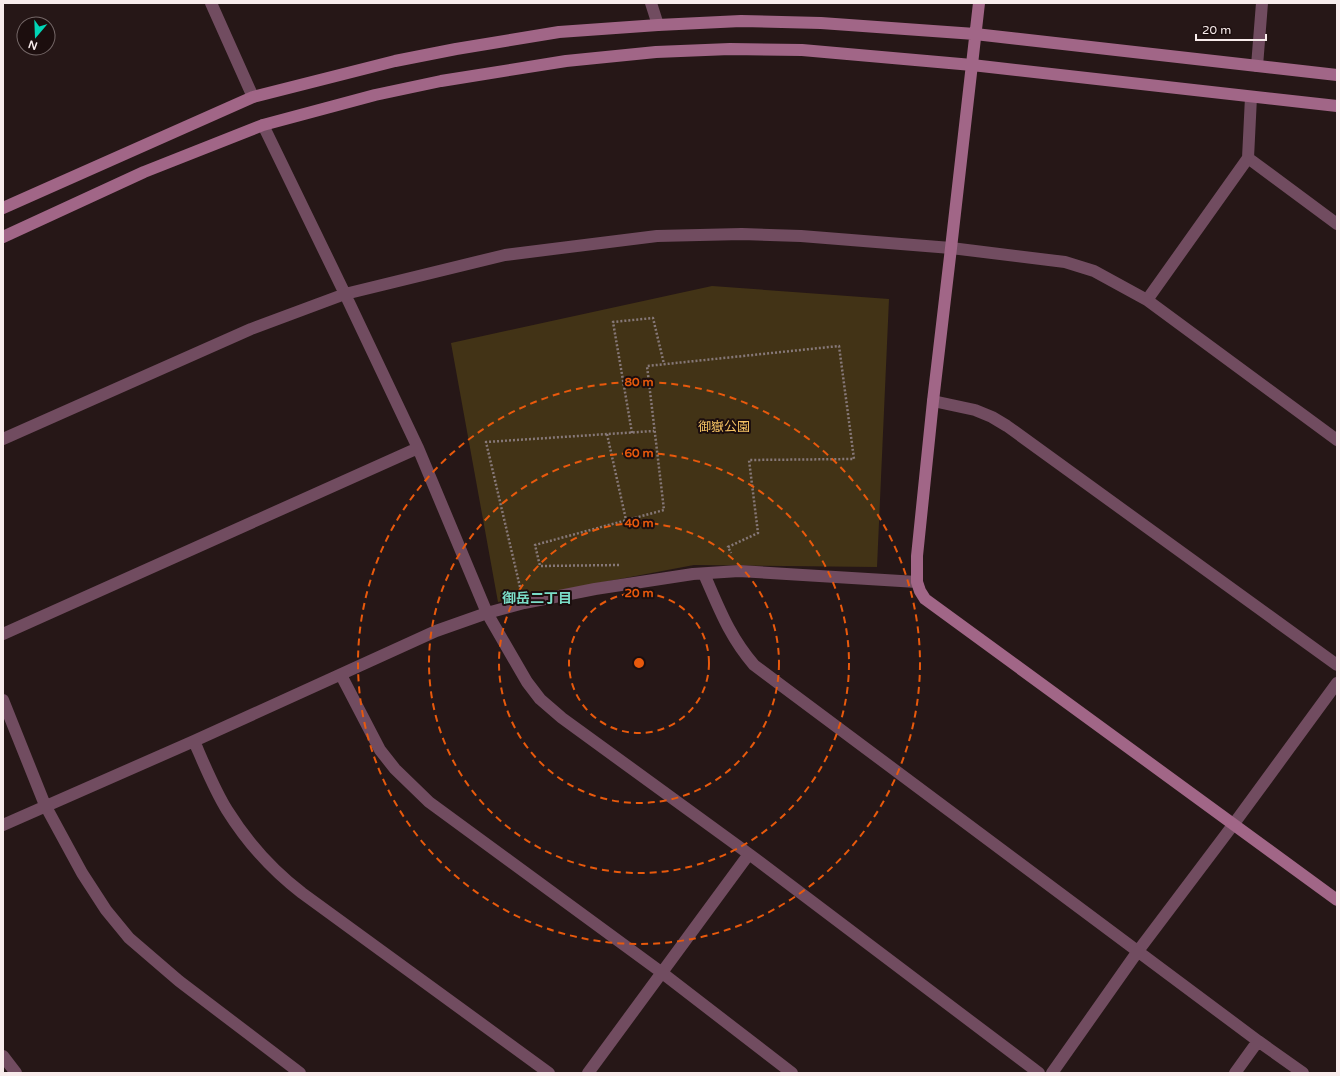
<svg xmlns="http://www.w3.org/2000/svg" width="1340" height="1076" viewBox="0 0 1340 1076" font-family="'Varela Round','Noto Sans JP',sans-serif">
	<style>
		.green { fill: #423316 }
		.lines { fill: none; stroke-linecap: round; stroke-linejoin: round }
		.path { stroke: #867878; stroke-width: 2.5; stroke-dasharray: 2 2; stroke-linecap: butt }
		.street { stroke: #714c60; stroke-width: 12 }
		.secondary { stroke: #a16687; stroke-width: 12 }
		.ring { fill: none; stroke: #e8590c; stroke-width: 2; stroke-dasharray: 7 5 }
		.labels { text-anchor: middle; stroke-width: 4; stroke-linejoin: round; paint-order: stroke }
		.park-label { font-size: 13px; fill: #f7c464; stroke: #1c0e0e }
		.neighbourhood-label { font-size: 14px; font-weight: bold; fill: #7addc7; stroke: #1c0e0e }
		.centre { fill: #e8590c; stroke: #1c0e0e; stroke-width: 2 }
		.ring-label { font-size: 12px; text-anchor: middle; font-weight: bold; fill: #e8590c; stroke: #1c0e0e; stroke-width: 4; stroke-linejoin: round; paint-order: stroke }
	</style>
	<rect width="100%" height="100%" fill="#261717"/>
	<!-- green -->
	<path class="green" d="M712,286L889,299L877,567L694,565L498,602L451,343Z"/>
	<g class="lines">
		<!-- path -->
		<path class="path" d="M632,433L613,322L653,318L664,364
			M607,434L626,520
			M619,565L540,566L535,545L664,510L647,366L839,346L854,459L749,460L758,533L728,547L731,553
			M520,587L486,442L654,431"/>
		<!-- street -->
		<path class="street" d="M211,3L253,97
			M651,3L658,25
			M1257,66L1262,3
			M263,125L345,294L418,448L487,613L527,682L540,699L562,718L749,854L1039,1073
			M1248,158L1337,224
			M1147,300L1248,158L1251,97
			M933,401L975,410L992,417L1007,426L1337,665
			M3,439L251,329L345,294L505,255L657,236L742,234L801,236L951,248L1065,262L1094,271L1147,300L1337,440
			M704,574C719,608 729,636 754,665L1258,1041L1303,1073
			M3,634L418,448
			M341,675L380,750L395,769L429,802L661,972L792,1073
			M3,700L45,805L82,873L106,910L129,938L179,981L300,1073
			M194,741C204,764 214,789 227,810C247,842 272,870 302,893L549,1073
			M3,825L194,741L436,631L487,613L524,603L595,589L693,574L739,571L917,582
			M3,1056L16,1073
			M588,1073L749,854
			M1052,1073L1138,951L1233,825L1337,683
			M1235,1073L1258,1041"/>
		<!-- secondary -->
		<path class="secondary" d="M979,3L951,248L933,401L917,556V582L920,591L925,599L1337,900
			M3,208L253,97L395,61L456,49L559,32L658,25L741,21L821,23L975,34L1337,75
			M3,237L144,172L263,125L375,95L441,81L566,61L656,52L730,49L802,50L972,65L1337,106"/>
	</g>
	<!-- distance rings -->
	<g class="ring">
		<circle cx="639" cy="663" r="70"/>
		<circle cx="639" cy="663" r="140"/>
		<circle cx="639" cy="663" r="210"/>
		<circle cx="639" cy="663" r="281"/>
	</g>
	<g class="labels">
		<!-- park labels -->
		<g class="park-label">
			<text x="724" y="431">御嶽公園</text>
		</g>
		<!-- neighbourhood labels -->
		<g class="neighbourhood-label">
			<text x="537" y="603">御岳二丁目</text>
		</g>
	</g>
	<circle cx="639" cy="663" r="6" class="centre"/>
	<g class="ring-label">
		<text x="639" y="386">80 m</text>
		<text x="639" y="457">60 m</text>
		<text x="639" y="527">40 m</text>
		<text x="639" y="597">20 m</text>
	</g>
	<!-- border -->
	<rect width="1340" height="1076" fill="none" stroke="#f8ecec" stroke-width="8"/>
	<!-- north arrow -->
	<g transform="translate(36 36) rotate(199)"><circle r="19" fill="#1c0e0e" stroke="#746767"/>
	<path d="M0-3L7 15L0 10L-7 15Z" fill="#01d5b6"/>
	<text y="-6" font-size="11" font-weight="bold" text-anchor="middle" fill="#f8ecec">N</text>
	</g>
	<!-- scale -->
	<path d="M1196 34v6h70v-6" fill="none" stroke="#f8ecec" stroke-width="2"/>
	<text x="1202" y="34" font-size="12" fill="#f8ecec" stroke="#1c0e0e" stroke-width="3" paint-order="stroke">20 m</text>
</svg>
